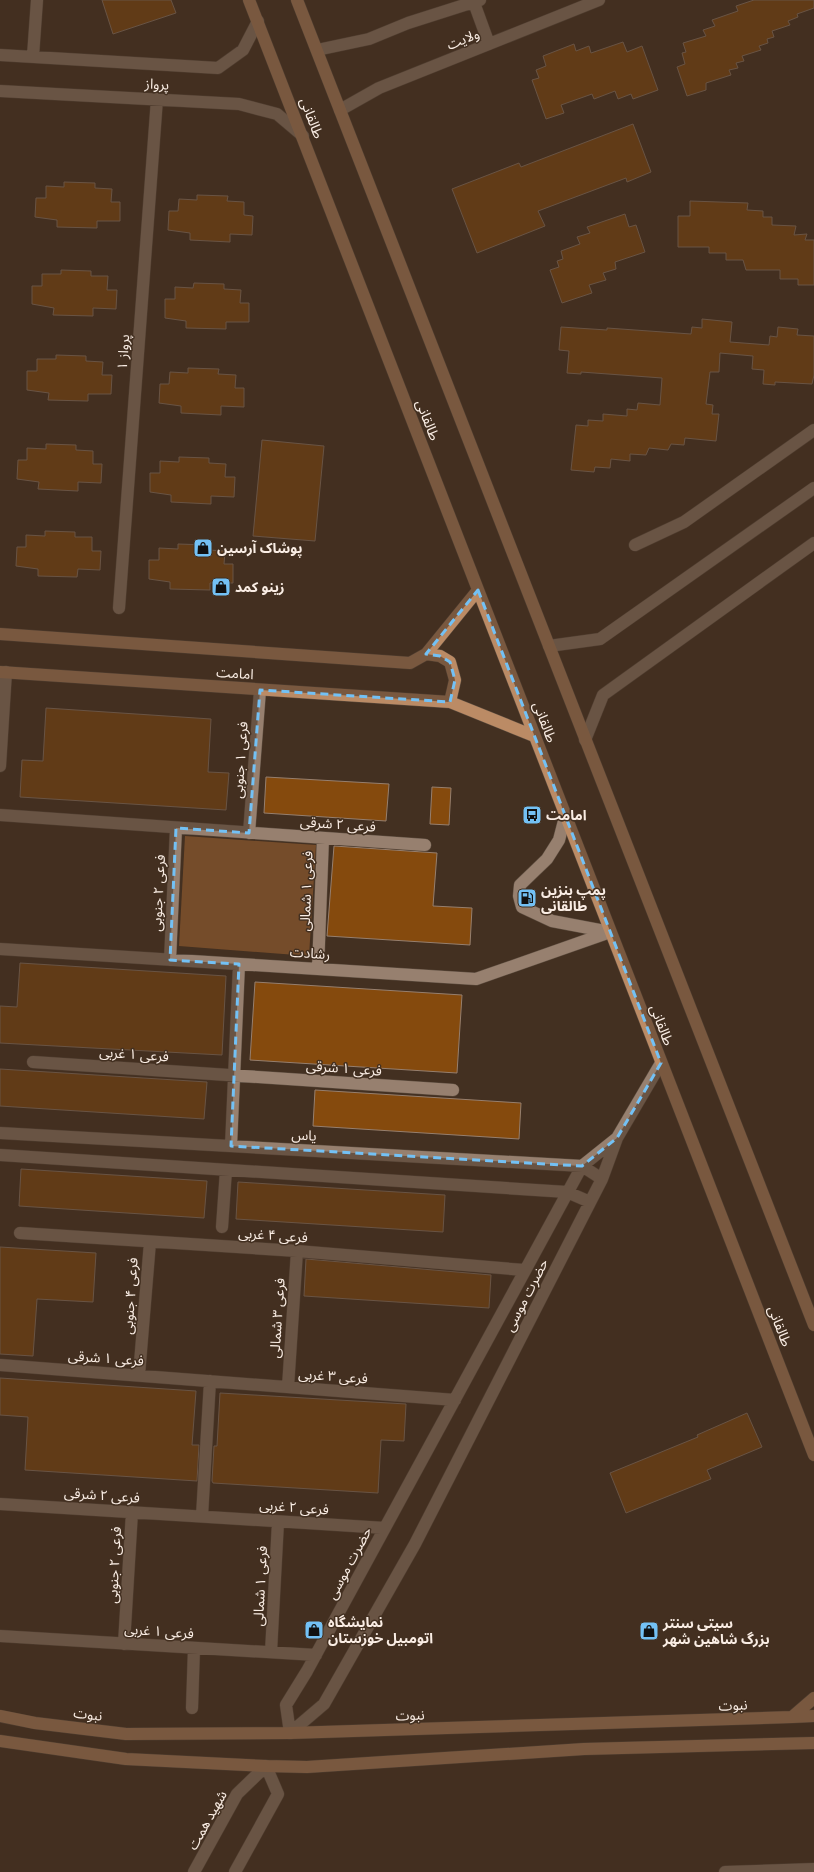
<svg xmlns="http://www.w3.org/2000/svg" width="814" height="1872" viewBox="0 0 814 1872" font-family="Merriweather,'Noto Sans Arabic',serif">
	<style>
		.green { fill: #754c2a }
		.building { fill: #854a0d; stroke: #967f6e }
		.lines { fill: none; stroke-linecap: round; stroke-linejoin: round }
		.minor-casing { stroke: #5f4f42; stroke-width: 13 }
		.major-casing { stroke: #5f4f42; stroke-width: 13 }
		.minor { stroke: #97806f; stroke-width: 12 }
		.major { stroke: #bb8b65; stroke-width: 12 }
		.marked { fill: none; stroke: #73c1f5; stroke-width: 3; stroke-dasharray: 8 5; stroke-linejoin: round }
		.labels { text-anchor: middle; stroke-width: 3; stroke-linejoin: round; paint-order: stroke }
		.street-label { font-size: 14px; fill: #faede4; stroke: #433021 }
		.poi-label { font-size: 14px; font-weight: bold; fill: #faede4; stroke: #433021; text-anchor: start }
	</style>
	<rect width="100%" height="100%" fill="#433021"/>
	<!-- green -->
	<path class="green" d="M185,836L316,845L309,956L179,946Z"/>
	<!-- building -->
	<path class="building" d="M102,0H171L176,13L113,34Z
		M754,0H814V8L797,14L798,17L788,21L790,25L772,31L774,37L767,39L768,43L759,46L761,50L742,56L744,61L736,63L738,68L729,70L731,75L706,83V90L687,96L677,67L685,64L682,53L686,52L683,43L706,36L703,30L715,26L712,20L738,11L736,6Z
		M623,42L627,52L642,46L658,90L633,99L631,94L618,99L615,91L594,99L592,94L561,105L564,113L546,119L532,80L539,78L536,70L546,66L543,56L574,44L576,51L589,46L591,53Z
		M633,124L651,172L627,182L626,178L538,211L545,226L477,253L452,189L519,163L521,167Z
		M64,182L95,183V188L112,189L111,202H120V221H97V228L57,227V220L35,217L36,198H46V186L64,187Z
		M197,195L228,196L227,201L244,202V215L253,216L252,235L230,234V242L190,240V233L168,230L169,211H178L179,199L197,200Z
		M690,201L748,203L747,210L763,211V217H772V225L796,226L794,235L807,234L805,240H814V285H798V279H780V270H746L743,260H726V253H709V247H678V216H690Z
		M625,214L629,227L636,225L645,252L615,262L616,269L603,273L606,280L589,285L592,293L562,303L550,270L559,267L557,261L563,259L561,251L580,244L577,237L590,233L587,227Z
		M61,270L91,271V276H108L107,290H117L116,309L93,308V316L53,315L54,308L32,304V286H42V274H61Z
		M194,283L224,284V289L241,290L240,303H249V322H226V329L186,328V321L165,318V299H175V287L193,288Z
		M702,319L732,322L730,342L769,345L770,336L777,337L778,327L798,329L797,335L814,336V375L812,384L775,382V385L763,384L764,370L752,369L753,356L720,353L719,372H710L706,404L713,405L712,414H719L716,441L685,438L684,445L671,444L668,450L649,448L646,455L630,454V461L611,459L610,468L595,467L594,472L571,470L576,425L588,426V420L603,421V414L627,416V409L637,410L638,403L660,405L662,378L581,372V374L567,373L569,351L559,350L561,327L607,330V328L691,334L692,327L702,328Z
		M56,355L86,356V361L103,362L102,375H112L111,394H88V401L48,400L49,393L27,390V371H37V359H56Z
		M188,368L219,369L218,374L236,375L235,388H244V407L221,406V415L181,413V406L159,403L160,384H169L170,372L188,373Z
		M262,440L324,446L315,541L253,536Z
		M46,444L76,445V450L93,451V464H102L101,483L78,482V491L38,489L39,482L17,479L18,460H27V448L46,449Z
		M179,457L209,458V463L226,464L225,477H235L234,497L211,496V504L171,502V495L150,492V473H160V461L179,462Z
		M45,531L75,532V537H92V551H101L100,570L78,569L77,577L38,576V569L16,566L17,547H26V535L45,536Z
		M178,544L208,545V550L225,551L224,564H233V583H210V590L170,589V582L149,579V560H159V548L178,549Z
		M46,708L211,719L208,772L229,773L226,810L20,797L22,760L43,761Z
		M266,777L389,784L386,821L264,813Z
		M432,787L451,788L449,825L430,824Z
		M334,846L437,853L433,906L472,908L470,945L327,936Z
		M20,963L226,976L222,1055L0,1043V1006L17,1007Z
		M255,982L462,995L457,1073L250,1060Z
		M0,1069L207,1082L204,1119L0,1106Z
		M315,1090L521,1103L519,1139L313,1126Z
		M21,1169L207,1181L204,1218L19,1206Z
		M238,1182L445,1195L443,1232L236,1219Z
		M0,1247L96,1253L93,1302L37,1299L33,1356L0,1354Z
		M306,1259L491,1275L489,1308L304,1296Z
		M0,1378L196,1391L192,1445H199L197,1481L25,1470L28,1417L0,1415Z
		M220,1393L406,1404L404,1441L381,1440L378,1493L213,1483L212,1481L214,1446H217Z
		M747,1413L762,1447L707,1470L711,1479L626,1513L610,1473L698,1437L697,1435Z"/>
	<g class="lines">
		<defs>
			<path id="minor" d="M473,0L489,44
				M317,50L369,39L408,23L480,0
				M0,55L218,68L243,50L258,21
				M33,56L37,0
				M0,91L239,104L277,114L303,136
				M340,110L379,88L599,0
				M635,545L684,522L814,430
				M119,608L157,99
				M549,646L600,639L814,488
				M585,740L603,695L814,543
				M0,766L6,672
				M0,815L425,845
				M565,817L559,840L547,859L520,885L519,896L522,907L552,921L610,932
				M249,833L260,690
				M0,949L476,979L610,932
				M170,960L176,828
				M318,969L323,838
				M33,1062L453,1090
				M0,1133L582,1166L602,1179
				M231,1146L239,964
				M0,1155L567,1192L590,1202
				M222,1227L226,1170
				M20,1233L297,1251L524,1270
				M0,1365L455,1400
				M139,1375L150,1242
				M288,1387L297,1251
				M0,1504L385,1528
				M202,1516L210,1381
				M0,1636L316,1655
				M124,1644L132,1512
				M271,1652L278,1522
				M192,1708L194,1648
				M290,1733L324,1704L415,1544L602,1179L617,1138L661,1063
				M290,1733L286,1705L307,1671L582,1166L617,1138
				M194,1872L237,1794L266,1766L278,1794L235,1872
				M725,1872L814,1869"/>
			<path id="major" d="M249,0L814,1455
				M297,0L814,1325
				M0,634L410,663L426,654L478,590
				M426,654L440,656L450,662L455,680L450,702
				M0,672L450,702L534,736
				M0,1716L35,1723L126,1734L290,1733L792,1717L814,1698
				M792,1717L814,1716
				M0,1741L126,1759L266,1766L307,1767L584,1749L814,1743"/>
		</defs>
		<!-- minor casing -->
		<use href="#minor" class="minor-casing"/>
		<!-- major casing -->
		<use href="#major" class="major-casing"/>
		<!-- minor -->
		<use href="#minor" class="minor"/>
		<!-- major -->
		<use href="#major" class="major"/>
	</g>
	<!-- marked area -->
	<path d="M0 0H814V1872H0ZM478,590L661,1063L617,1138L582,1166L231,1146L239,964L170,960L176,828L249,833L260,690L450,702L455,680L450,662L440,656L426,654Z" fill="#433021" fill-opacity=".55" fill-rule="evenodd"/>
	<path class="marked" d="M478,590L661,1063L617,1138L582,1166L231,1146L239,964L170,960L176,828L249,833L260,690L450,702L455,680L450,662L440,656L426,654Z"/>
	<!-- icons -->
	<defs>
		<symbol id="shop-square" viewBox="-11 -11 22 22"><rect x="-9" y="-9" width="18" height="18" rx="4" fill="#73c1f5" stroke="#433021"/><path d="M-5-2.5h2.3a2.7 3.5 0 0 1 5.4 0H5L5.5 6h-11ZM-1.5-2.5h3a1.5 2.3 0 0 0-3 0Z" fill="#111"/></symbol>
		<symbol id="bus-square" viewBox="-11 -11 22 22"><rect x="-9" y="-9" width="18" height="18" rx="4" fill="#73c1f5" stroke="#433021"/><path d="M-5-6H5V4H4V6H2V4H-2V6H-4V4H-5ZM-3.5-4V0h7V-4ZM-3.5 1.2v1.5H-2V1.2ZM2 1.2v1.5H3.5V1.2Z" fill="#111"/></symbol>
		<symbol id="fuel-square" viewBox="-11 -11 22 22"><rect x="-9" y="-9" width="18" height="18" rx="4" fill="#73c1f5" stroke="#433021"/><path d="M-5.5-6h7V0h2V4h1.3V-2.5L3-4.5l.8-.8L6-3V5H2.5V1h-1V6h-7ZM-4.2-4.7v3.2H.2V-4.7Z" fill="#111"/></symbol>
	</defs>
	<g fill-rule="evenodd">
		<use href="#shop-square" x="192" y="537" width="22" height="22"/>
		<use href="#shop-square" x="210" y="576" width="22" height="22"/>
		<use href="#bus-square" x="521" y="804" width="22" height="22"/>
		<use href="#fuel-square" x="516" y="887" width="22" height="22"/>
		<use href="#shop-square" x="303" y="1619" width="22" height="22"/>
		<use href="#shop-square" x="638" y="1620" width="22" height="22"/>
	</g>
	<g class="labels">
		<!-- street labels -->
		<g class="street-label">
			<text transform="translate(463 39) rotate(-22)" y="5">ولایت</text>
			<text transform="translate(157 84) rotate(3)" y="5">پرواز</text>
			<text transform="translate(312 118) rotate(69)" y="5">طالقانی</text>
			<text transform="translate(123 352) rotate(-86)" y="5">پرواز ۱</text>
			<text transform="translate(428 420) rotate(69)" y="5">طالقانی</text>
			<text transform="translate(235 673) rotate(4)" y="5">امامت</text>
			<text transform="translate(545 722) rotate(69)" y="5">طالقانی</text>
			<text transform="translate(240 760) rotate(-86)" y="5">فرعی ۱ جنوبی</text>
			<text transform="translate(338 824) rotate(4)" y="5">فرعی ۲ شرقی</text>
			<text transform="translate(306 891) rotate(-88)" y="5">فرعی ۱ شمالی</text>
			<text transform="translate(158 893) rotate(-87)" y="5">فرعی ۲ جنوبی</text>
			<text transform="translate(310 953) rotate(4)" y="5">رشادت</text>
			<text transform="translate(662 1025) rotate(69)" y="5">طالقانی</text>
			<text transform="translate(134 1054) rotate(4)" y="5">فرعی ۱ غربی</text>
			<text transform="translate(344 1068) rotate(4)" y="5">فرعی ۱ شرقی</text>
			<text transform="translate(304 1135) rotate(3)" y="5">یاس</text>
			<text transform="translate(273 1235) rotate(4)" y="5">فرعی ۴ غربی</text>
			<text transform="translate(526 1295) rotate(-63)" y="5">حضرت موسی</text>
			<text transform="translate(130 1296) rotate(-86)" y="5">فرعی ۴ جنوبی</text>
			<text transform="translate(277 1318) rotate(-86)" y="5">فرعی ۳ شمالی</text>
			<text transform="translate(780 1326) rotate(69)" y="5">طالقانی</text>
			<text transform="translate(106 1358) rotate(4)" y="5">فرعی ۱ شرقی</text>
			<text transform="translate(333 1376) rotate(4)" y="5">فرعی ۳ غربی</text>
			<text transform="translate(102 1495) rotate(4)" y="5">فرعی ۲ شرقی</text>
			<text transform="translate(294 1507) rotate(4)" y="5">فرعی ۲ غربی</text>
			<text transform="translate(349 1563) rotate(-62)" y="5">حضرت موسی</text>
			<text transform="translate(114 1565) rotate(-87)" y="5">فرعی ۲ جنوبی</text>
			<text transform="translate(260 1586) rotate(-87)" y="5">فرعی ۱‍ شمالی</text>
			<text transform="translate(159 1631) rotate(4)" y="5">فرعی ۱ غربی</text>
			<text transform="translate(733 1705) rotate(-3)" y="5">نبوت</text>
			<text transform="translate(88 1714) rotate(7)" y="5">نبوت</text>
			<text transform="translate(410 1715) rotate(-2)" y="5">نبوت</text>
			<text transform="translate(207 1820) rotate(-61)" y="5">شهید همت</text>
		</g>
		<!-- poi labels -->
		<g class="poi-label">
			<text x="217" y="553">پوشاک آرسین</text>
			<text x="235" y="592">زینو کمد</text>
			<text x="546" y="820">امامت</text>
			<text x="541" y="895">پمپ بنزین<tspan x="541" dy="16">طالقانی</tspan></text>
			<text x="328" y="1627">نمایشگاه<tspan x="328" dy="16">اتومبیل خوزستان</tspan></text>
			<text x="663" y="1628">سیتی سنتر<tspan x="663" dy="16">بزرگ شاهین شهر</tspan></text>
		</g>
	</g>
</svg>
